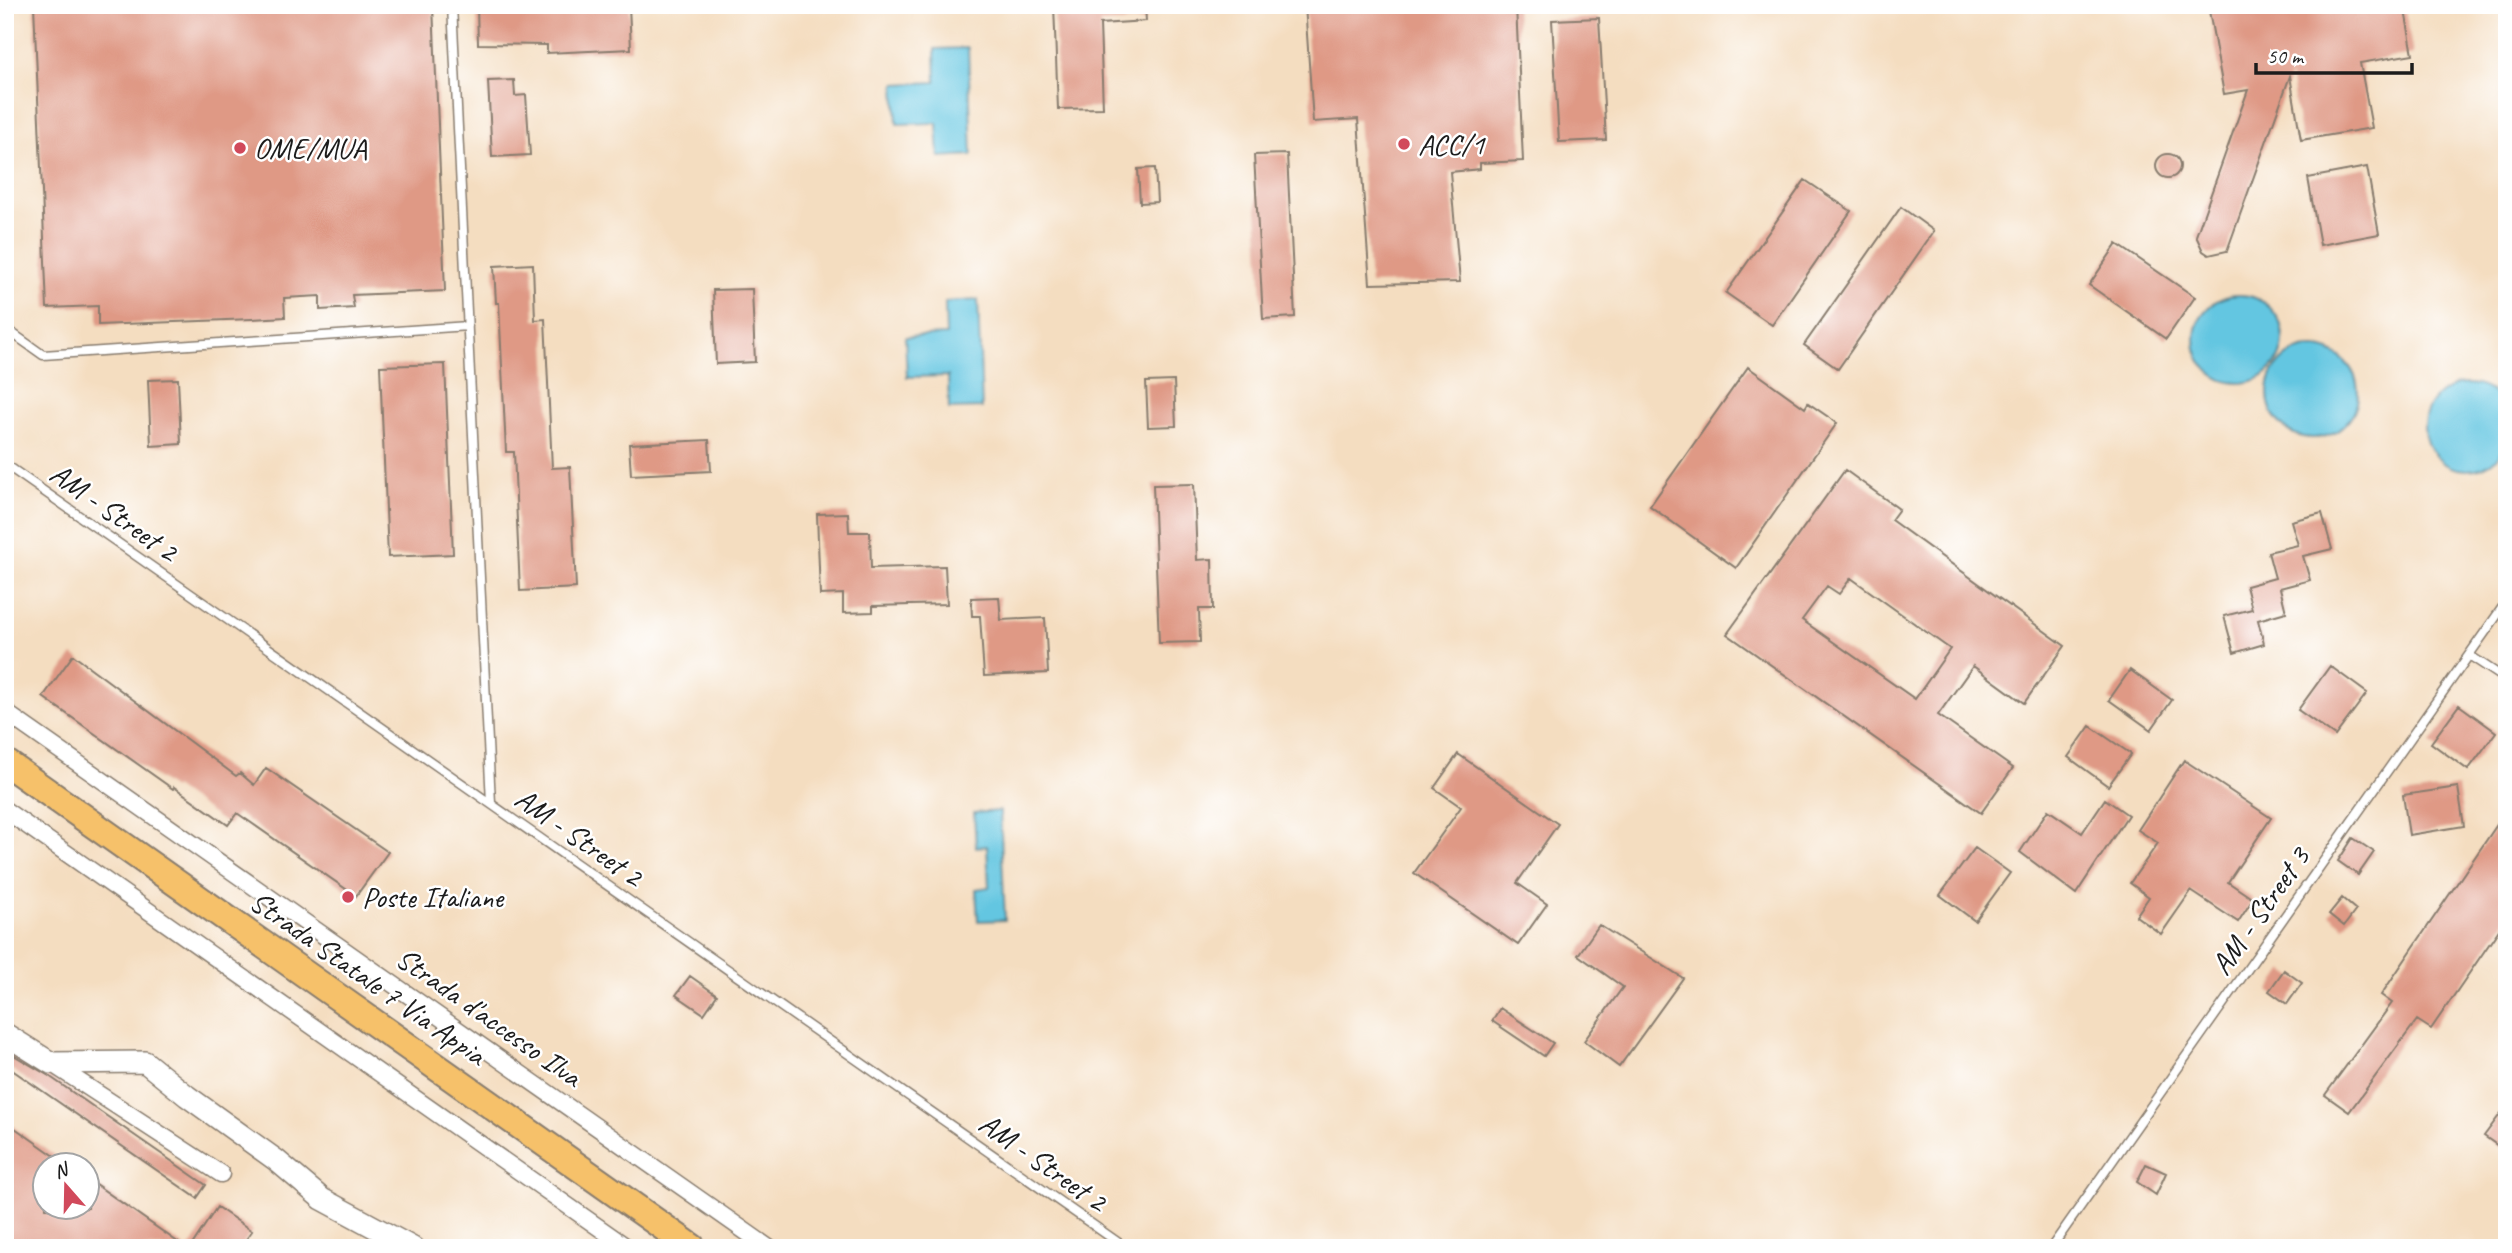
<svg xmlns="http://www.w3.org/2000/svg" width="2512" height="1253" viewBox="0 0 2512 1253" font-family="Caveat,sans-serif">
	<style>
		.water { fill: #63c6e1; stroke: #40717e; stroke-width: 2 }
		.building { fill: #df9985; fill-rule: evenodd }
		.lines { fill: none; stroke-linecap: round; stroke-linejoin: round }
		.service-casing { stroke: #887c6e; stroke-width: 11 }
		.minor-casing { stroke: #887c6e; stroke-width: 19 }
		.tertiary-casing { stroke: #887c6e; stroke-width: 24 }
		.primary-casing { stroke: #887c6e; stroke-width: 30 }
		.service { stroke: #fff; stroke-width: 8 }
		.minor { stroke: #fff; stroke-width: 16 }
		.tertiary { stroke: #fff; stroke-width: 21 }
		.primary { stroke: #f6c16b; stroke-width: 26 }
		.poi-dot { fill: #d1495b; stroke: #fff; stroke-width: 2.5 }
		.labels { text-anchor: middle; stroke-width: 5; stroke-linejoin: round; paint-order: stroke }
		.poi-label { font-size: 30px; fill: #1c1c1c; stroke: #fff; text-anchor: start }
		.street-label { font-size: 30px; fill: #1c1c1c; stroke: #fff }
	</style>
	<rect width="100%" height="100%" fill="#fff"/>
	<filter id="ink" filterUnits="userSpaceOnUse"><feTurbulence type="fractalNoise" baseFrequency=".0143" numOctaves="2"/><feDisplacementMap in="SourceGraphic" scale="14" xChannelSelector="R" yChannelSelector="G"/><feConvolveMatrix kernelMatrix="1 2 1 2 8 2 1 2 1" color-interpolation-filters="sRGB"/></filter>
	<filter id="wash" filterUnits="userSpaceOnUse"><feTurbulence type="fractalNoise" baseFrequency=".00686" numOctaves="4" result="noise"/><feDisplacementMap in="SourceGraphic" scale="28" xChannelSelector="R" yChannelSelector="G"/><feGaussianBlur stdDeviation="1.57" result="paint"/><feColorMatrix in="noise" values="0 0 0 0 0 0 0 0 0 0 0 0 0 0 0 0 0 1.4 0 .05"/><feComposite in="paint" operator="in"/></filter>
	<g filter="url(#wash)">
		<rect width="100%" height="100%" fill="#f4ddc0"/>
		<!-- water -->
		<path class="water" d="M968,48L972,155L939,157L937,123L897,124L895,84L936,82L935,49Z
			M2195 339a44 44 0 1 1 88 0a44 44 0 1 1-88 0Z
			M978,300L982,408L949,409L948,376L907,377L905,337L946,335L945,302Z
			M2268 393a45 45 0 1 1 90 0a45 45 0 1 1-90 0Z
			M2424 427a43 43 0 1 1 86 0a43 43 0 1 1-86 0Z
			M1000,811L1005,920L978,921L976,889L989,887L987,846L976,847L974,813Z"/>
		<g id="blocks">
			<!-- building -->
			<path class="building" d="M34,5H433L445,291L352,295L354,308L320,310V296L284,298L285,317L252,319L98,325V306L47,308Z
				M477,5H629L631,49L547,53V45L478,44Z
				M1054,5H1145L1146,21L1100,24L1103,108L1058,109Z
				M1305,5H1516L1523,161L1480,163V169L1450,172L1460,282L1370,284L1358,119L1313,122Z
				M2208,5H2404L2413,54L2360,63L2372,128L2301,140L2290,76L2227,251L2209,255L2203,251L2196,236L2248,90L2224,94Z
				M1599,18L1606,140L1559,142L1552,20Z
				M514,80L515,96L526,95L530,155L492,157L488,81Z
				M1287,154L1295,317L1263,319L1254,155Z
				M2156 166a12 12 0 1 1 24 0a12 12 0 1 1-24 0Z
				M2367,167L2379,234L2320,245L2308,178Z
				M1155,168L1157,202L1140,203L1138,169Z
				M1805,180L1851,211L1772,325L1726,293Z
				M1901,207L1934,231L1838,369L1804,345Z
				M2117,244L2195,297L2166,339L2089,285Z
				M533,264L535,320L545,319L552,468L570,467L576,588L520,591L514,452H506L499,303H496L494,266Z
				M752,289L755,362L716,364L713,290Z
				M445,364L453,554L388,557L380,366Z
				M1748,367L1805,408L1808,403L1837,423L1736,568L1650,506Z
				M178,379L181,444L151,446L148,380Z
				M1174,381L1176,426L1148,427L1146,382Z
				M709,440L711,471L631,475L629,444Z
				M1845,470L1899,509L1891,520L2065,646L2024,703L1973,666L1938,715L2013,768L1981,813L1727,634ZM1851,578L1950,649L1915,699L1802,620L1827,586L1839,594Z
				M1194,484L1197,560L1212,559L1213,609H1199L1200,642L1159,643L1153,485Z
				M848,513L849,532H870L871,568L945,566L947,604L873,606V612L843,613V594L820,595L817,514Z
				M2322,513L2332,549L2303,556L2310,580L2280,588L2286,612L2258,620L2264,644L2234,653L2224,616L2252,609L2246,586L2275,578L2268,552L2298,545L2291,521Z
				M999,597L1001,620L1045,618L1048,673L984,676L980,616H972L971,598Z
				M73,655L236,776L240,773L254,785L266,768L388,852L356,896L237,813L228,825L174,787L173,789L43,697Z
				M2330,666L2367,693L2335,736L2298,710Z
				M2130,670L2172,700L2151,730L2109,700Z
				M2459,705L2496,732L2468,770L2431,743Z
				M2090,726L2131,754L2108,786L2068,757Z
				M1458,754L1558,824L1517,883L1547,904L1518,945L1414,873L1461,807L1434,788Z
				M2184,760L2271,818L2228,882L2253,899L2238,922L2191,891L2161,934L2136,916L2149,897L2130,883L2158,843L2138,830Z
				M2458,787L2464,826L2409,835L2403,795Z
				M2105,799L2128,815L2076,894L2020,852L2048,810L2082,833Z
				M2507,810V918L2431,1029L2417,1020L2349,1112L2325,1095L2392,1003L2381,995Z
				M2353,838L2374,852L2358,875L2338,861Z
				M1975,848L2010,873L1975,921L1940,895Z
				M2342,898L2356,910L2344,926L2329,914Z
				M1599,925L1683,978L1619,1067L1584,1041L1623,987L1578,955Z
				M2284,970L2302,983L2287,1004L2269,991Z
				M690,976L717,995L704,1014L676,995Z
				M1500,1008L1553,1043L1544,1056L1492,1021Z
				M5,1050L49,1076L206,1185L197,1198L5,1065Z
				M2507,1105V1140L2501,1148L2484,1136Z
				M5,1121L69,1166H46V1208H88V1179L186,1248H5Z
				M2146,1164L2166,1173L2156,1195L2137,1182Z
				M217,1207L252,1231L240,1248H190Z"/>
		</g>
	</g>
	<g filter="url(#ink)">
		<use href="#blocks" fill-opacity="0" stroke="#887c6e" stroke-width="2"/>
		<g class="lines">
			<defs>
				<path id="service" d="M452,5L491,803
					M5,328L43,355L468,326
					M5,464L1126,1248
					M2469,655L2507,680
					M2051,1248L2507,601"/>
				<path id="minor" d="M5,712L769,1248
					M5,810L628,1248
					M51,1063L221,1174"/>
				<path id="tertiary" d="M5,1034L51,1063L145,1062L187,1096L276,1160L322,1199L413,1248"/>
				<path id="primary" d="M5,762L693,1248"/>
			</defs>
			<!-- service casing -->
			<use href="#service" class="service-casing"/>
			<!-- minor casing -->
			<use href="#minor" class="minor-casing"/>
			<!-- tertiary casing -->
			<use href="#tertiary" class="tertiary-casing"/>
			<!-- primary casing -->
			<use href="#primary" class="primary-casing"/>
			<!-- service -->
			<use href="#service" class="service"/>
			<!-- minor -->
			<use href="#minor" class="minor"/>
			<!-- tertiary -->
			<use href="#tertiary" class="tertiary"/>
			<!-- primary -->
			<use href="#primary" class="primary"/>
		</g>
	</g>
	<!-- markers -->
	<g class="poi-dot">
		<circle cx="1404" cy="144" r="7"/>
		<circle cx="240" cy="148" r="7"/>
		<circle cx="348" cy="897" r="7"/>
	</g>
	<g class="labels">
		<!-- poi labels -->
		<g class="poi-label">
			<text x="1418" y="154">ACC/1</text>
			<text x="254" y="158">OME/MUA</text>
			<text x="362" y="907">Poste Italiane</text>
		</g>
		<!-- street labels -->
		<g class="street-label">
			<text transform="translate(114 512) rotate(35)" y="10">AM - Street 2</text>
			<text transform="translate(579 837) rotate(35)" y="10">AM - Street 2</text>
			<text transform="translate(2260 911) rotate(-55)" y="10">AM - Street 3</text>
			<text transform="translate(368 978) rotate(35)" y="10">Strada Statale 7 Via Appia</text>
			<text transform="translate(489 1017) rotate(35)" y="10">Strada d'accesso Ilva</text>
			<text transform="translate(1043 1162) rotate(35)" y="10">AM - Street 2</text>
		</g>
	</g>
	<!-- margin -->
	<rect width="2512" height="1253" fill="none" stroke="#fff" stroke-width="28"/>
	<!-- north arrow -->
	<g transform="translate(66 1186) rotate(340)"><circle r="33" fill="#ffffff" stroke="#a4a4a4" stroke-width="2"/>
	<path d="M0-5L12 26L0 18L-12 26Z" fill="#d1495b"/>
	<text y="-10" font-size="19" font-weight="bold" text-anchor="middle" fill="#1c1c1c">N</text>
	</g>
	<!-- scale -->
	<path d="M2256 63v10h156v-10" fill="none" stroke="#1c1c1c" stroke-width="3.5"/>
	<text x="2267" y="63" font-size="21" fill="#1c1c1c" stroke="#ffffff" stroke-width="5" paint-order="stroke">50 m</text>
</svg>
